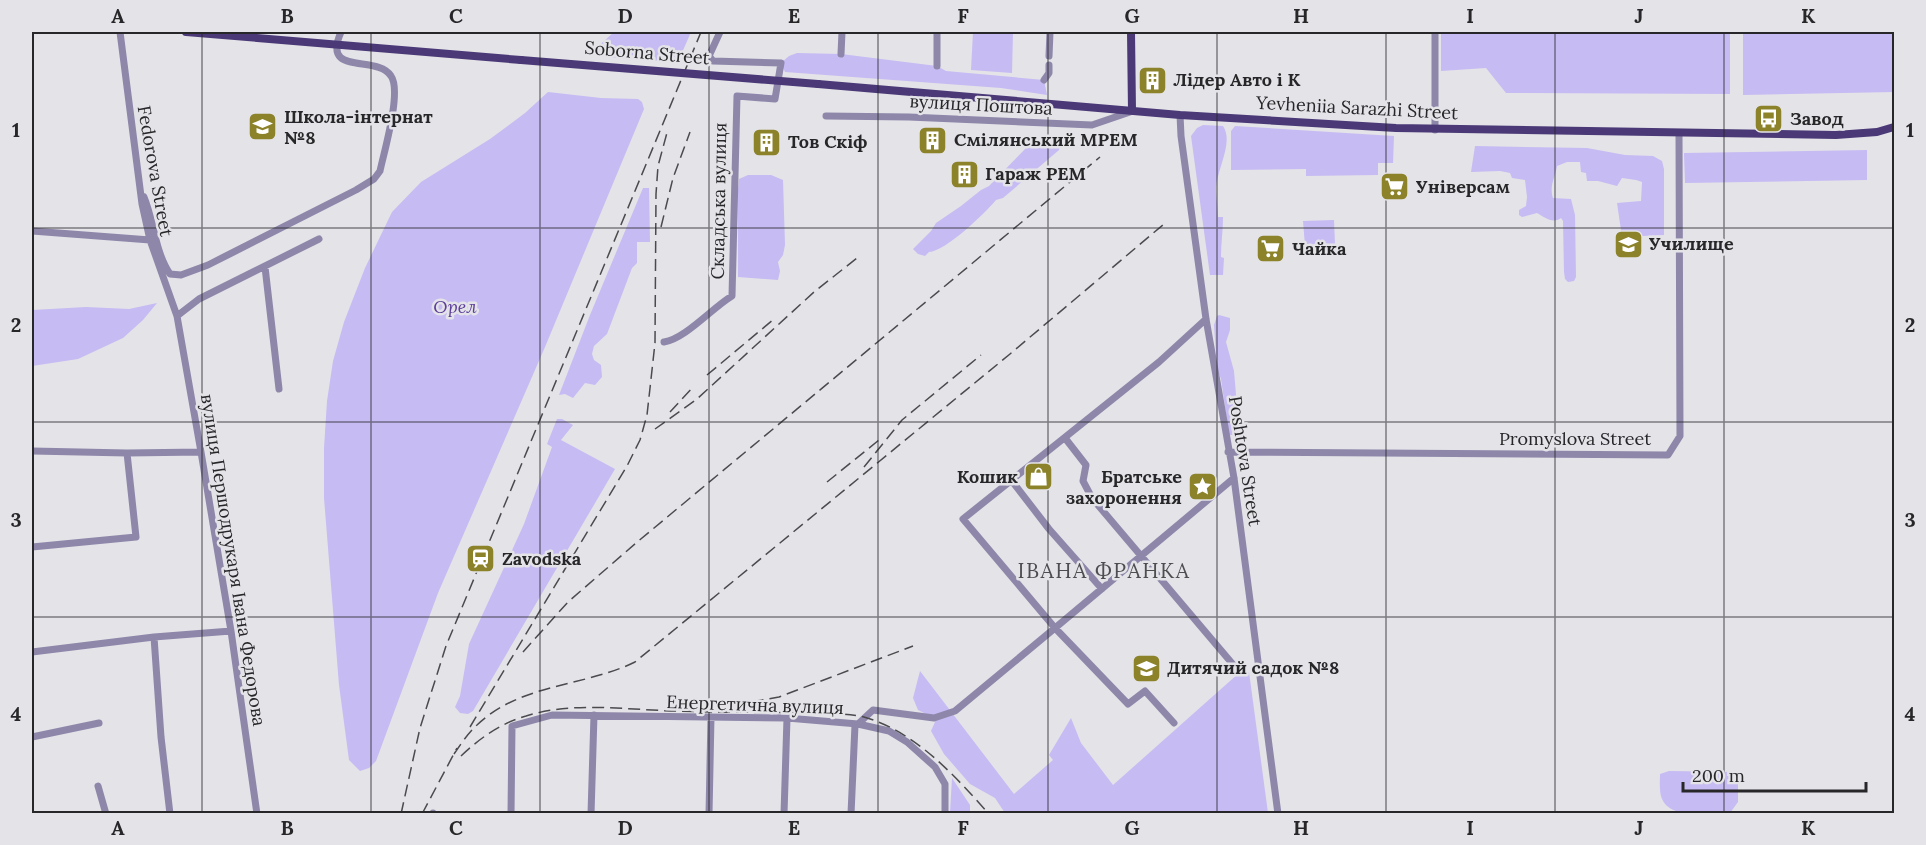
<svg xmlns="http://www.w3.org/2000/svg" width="1926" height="845" viewBox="0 0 1926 845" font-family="Lora,serif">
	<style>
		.green { fill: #c7bbf3 }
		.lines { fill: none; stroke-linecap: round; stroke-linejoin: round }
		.minor { stroke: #8e87aa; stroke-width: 7 }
		.major { stroke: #4a3976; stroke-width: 8 }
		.rail { stroke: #4b4a4d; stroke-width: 1.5; stroke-dasharray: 12 6; stroke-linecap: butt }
		.major-bridge { stroke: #4a3976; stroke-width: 8 }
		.grid { fill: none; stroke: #272628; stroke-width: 1.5; stroke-opacity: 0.55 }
		.labels { text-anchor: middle; stroke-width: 5; stroke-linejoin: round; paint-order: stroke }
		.street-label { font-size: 18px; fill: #272628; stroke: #e4e3e8 }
		.poi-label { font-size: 18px; font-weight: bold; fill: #272628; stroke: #e4e3e8; text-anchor: start }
		.park-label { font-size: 18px; font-style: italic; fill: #5c3e9d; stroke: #e4e3e8 }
		.quarter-label { font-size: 21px; letter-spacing: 1.5px; fill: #4e4e51; stroke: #e4e3e8 }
		.neatline { fill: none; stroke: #272628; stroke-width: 2 }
		.grid-label { font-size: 20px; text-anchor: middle; font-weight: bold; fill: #272628 }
	</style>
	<rect width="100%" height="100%" fill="#e4e3e8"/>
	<!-- green -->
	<path class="green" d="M614,32H691L678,62L608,57L601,56L593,51Z
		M973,32H1013L1012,73L971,70Z
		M1441,32H1730V94L1506,93L1486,68L1441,71Z
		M1743,32H1894V92L1743,95Z
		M797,53L841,54L937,66L946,71L1044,80L1047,95L1001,88L785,72L781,63L789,56Z
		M548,92L601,98L638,99L642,102L644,109L545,347L438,593L376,761L369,768L360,771L349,760L339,685L324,498V448L327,401L333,361L344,322L365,268L392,212L421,182L490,139L525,113Z
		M1203,125L1223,126C1234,142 1217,169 1216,188C1216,197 1218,208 1218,217H1223C1223,231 1221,244 1221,257L1224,258L1223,275H1210L1191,136L1197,128Z
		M1235,126L1394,136L1393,163H1378V175L1306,176V169L1231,170V131Z
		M1047,141L1060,145L1059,150L1003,198L996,200C984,214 946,251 929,252L925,256L918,254L913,249L931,231L936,223L961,206L981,190L989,186L1027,147L1038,142Z
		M1475,146L1587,148L1625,155L1653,156L1662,161L1664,169V235L1622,237L1617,203L1641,201L1642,182L1636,180L1622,178L1617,186L1598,181H1587L1586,173L1581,172L1580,162H1567L1557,166C1555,178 1549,186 1553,198L1571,199L1575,215L1576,277L1574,281L1568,282L1565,279L1564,272L1563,221L1561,218C1552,224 1546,218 1537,213L1522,217L1519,215V210L1526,206L1527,197L1525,180L1512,178L1510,173L1500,171L1471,172Z
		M1867,150V180L1685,183L1684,153Z
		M748,175H771L783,180L785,245L783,255L778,262L780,271L778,280L738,277V190L739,179Z
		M643,188H649L650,242H637V263L632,268L607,334L594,346L592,354L594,360L601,365L602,377L595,385L585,383L573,398L565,394L559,395L590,315Z
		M1334,220L1335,245L1305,246L1303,221Z
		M157,303L143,320L123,338L78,359L32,366V310L86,307L129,309Z
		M1219,315L1230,318V330L1226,342L1234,371L1239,430L1236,435H1229L1221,379L1217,368L1214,325L1217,316Z
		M557,419H562L573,425L561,440L615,469L473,711L468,714L460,713L455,707L460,696L469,644L524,524L552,447L547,444Z
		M920,671L1014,794L1053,760L1049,755L1071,718L1081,743L1113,785L1239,673L1249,672L1268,813H1005L995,798L970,784L944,754L931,731L935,722L934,718L918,710L913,698Z
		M1669,771L1738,772V802L1730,813C1711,814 1671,820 1662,799C1659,792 1660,782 1660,774Z
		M952,778L970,805V813H950Z"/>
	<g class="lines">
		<!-- minor -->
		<path class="minor" d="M120,32L142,204L150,240L177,316L201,452L231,631L257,814
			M841,54L842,32
			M1049,56L1050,32
			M937,66V32
			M1044,80L1049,73V65
			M1180,115L1181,136L1206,319L1234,478L1278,814
			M826,116L909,117L1092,125L1130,112
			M1435,130V32
			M144,197C154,221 155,252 170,274L181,275L208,265L356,190L374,179L380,171C384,152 402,91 391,76C377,54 321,77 341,32
			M32,231L150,240
			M265,267L279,389
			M177,316L199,299L319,239
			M1206,319L1159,362L963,519L1055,628L1234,478
			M664,342C685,339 712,308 732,296L737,96L775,99L781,63L713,61L709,56L720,32
			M1065,438L1086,465L1083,481L1092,498L1236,668
			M32,451L127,453L201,452
			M1228,452L1668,455L1680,436L1679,133
			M1012,481L1049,529L1102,589
			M32,547L136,537L127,453
			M154,637L161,737L170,814
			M32,652L154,637L231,631
			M858,724L873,710L934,718L955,711L1055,628L1128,704L1145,691L1174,723
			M32,737L99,723
			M98,786L106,814
			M433,814V813
			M511,814L512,726L552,715L787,718L858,724L889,731L907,742L935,767L945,784V814
			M591,814L594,715
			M709,814L711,717
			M784,814L787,718
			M851,814L855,725"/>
		<!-- major -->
		<path class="major" d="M186,32L521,60
			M1131,32L1132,111
			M818,84L1180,115L1396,128L1836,135L1877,132L1894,127"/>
		<!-- rail -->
		<path class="rail" d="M661,227L673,178L690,132
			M707,375L774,319
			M670,412L693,387
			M655,429L697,399L814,292L857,258
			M864,467L902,420L981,355
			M827,482L879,440
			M523,652L568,602L636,543L1100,157
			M734,705L779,697L913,646
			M470,727L627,466L640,440L647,415L655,343L656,194L658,166L668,129
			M454,754C461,744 468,733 477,725C521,683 584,687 635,662L1010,354L1164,224
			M461,756C480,738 501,723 526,716C574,701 626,710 676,711C726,713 777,712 827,713C839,714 852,714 864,717C916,732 954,775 989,814
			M401,814L420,728L446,646L701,32
			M422,814L457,748"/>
		<!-- major-bridge -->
		<path class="major-bridge" d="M521,60L818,84"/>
	</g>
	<!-- grid -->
	<path class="grid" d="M202,32V814M371,32V814M540,32V814M709,32V814M878,32V814M1048,32V814M1217,32V814M1386,32V814M1555,32V814M1724,32V814M32,228H1894M32,422H1894M32,617H1894"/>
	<!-- icons -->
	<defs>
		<symbol id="building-square" viewBox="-11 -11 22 22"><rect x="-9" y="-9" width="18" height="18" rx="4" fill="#8b822a" stroke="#e4e3e8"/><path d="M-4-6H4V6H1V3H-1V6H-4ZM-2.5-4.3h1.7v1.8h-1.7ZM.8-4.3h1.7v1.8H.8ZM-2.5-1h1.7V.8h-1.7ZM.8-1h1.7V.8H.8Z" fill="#fff"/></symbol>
		<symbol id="bus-square" viewBox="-11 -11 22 22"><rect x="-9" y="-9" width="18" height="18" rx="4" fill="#8b822a" stroke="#e4e3e8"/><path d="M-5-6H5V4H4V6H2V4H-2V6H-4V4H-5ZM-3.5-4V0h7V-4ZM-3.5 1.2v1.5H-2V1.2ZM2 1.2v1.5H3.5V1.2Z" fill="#fff"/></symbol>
		<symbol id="school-square" viewBox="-11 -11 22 22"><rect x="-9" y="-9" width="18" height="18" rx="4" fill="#8b822a" stroke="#e4e3e8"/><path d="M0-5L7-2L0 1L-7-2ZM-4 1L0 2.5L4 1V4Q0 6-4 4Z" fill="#fff"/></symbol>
		<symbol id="supermarket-square" viewBox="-11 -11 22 22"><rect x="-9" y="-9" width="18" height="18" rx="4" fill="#8b822a" stroke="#e4e3e8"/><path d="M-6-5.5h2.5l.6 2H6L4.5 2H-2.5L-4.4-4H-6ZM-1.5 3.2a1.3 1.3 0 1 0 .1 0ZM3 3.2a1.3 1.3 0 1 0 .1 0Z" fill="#fff"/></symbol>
		<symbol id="shop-square" viewBox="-11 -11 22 22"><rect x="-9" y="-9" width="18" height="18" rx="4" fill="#8b822a" stroke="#e4e3e8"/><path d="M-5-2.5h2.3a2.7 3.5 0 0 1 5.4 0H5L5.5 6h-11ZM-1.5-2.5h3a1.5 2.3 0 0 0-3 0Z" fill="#fff"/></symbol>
		<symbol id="sight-square" viewBox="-11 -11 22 22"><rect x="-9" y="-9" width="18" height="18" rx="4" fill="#8b822a" stroke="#e4e3e8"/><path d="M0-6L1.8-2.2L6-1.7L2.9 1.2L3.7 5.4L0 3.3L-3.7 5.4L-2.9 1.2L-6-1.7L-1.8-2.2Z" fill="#fff"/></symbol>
		<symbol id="station-square" viewBox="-11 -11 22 22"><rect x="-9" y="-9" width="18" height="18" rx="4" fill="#8b822a" stroke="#e4e3e8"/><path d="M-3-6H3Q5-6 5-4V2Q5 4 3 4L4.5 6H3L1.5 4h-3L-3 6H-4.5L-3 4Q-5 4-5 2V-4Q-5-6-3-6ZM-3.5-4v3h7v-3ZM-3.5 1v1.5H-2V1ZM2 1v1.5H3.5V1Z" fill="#fff"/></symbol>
	</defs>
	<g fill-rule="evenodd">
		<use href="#building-square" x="1136" y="64" width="33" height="33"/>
		<use href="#bus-square" x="1752" y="102" width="33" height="33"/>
		<use href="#school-square" x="246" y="110" width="33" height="33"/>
		<use href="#building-square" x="916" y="124" width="33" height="33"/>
		<use href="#building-square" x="750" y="126" width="33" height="33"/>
		<use href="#building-square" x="948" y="158" width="33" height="33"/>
		<use href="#supermarket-square" x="1378" y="170" width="33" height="33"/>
		<use href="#school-square" x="1612" y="228" width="33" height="33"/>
		<use href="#supermarket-square" x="1254" y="232" width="33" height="33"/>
		<use href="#shop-square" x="1022" y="460" width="33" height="33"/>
		<use href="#sight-square" x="1186" y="470" width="33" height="33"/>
		<use href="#station-square" x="464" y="542" width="33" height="33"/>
		<use href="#school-square" x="1130" y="652" width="33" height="33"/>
	</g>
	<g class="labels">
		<!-- street labels -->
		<g class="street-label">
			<text transform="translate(647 53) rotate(5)" y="6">Soborna Street</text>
			<text transform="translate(981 105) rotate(3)" y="6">вулиця Поштова</text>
			<text transform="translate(1357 108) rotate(3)" y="6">Yevheniia Sarazhi Street</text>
			<text transform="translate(155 171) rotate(80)" y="6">Fedorova Street</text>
			<text transform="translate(719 201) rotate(-89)" y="6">Складська вулиця</text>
			<text x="1575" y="445">Promyslova Street</text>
			<text transform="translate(1245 461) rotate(81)" y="6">Poshtova Street</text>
			<text transform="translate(233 560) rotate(81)" y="6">вулиця Першодрукаря Івана Федорова</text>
			<text transform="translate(755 705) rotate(2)" y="6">Енергетична вулиця</text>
		</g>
		<!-- poi labels -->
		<g class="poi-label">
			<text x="1173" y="86">Лідер Авто і К</text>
			<text x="284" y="123">Школа-інтернат<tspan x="284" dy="21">№8</tspan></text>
			<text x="1790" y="125">Завод</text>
			<text x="954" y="146">Смілянський МРЕМ</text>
			<text x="788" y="148">Тов Скіф</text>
			<text x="985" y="180">Гараж РЕМ</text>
			<text x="1416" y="193">Універсам</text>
			<text x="1649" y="250">Училище</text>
			<text x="1292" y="255">Чайка</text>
			<text x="1018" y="483" text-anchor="end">Кошик</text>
			<text x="1182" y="483" text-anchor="end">Братське<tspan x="1182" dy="21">захоронення</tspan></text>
			<text x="502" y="565">Zavodska</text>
			<text x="1167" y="674">Дитячий садок №8</text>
		</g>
		<!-- park labels -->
		<g class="park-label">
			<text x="455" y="313">Орел</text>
		</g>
		<!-- quarter labels -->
		<g class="quarter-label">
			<text x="1104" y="578">ІВАНА ФРАНКА</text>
		</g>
	</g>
	<!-- border -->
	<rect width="1926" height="845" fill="none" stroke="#e4e3e8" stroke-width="66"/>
	<!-- scale -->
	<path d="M1683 782v9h183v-9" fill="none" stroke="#272628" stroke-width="3"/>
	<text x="1692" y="782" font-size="18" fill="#272628" stroke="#e4e3e8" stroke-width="4.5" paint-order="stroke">200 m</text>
	<rect x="33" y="33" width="1860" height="779" class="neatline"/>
	<g class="grid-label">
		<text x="118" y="23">A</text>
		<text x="287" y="23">B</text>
		<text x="456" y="23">C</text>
		<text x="625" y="23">D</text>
		<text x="794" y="23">E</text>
		<text x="963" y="23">F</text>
		<text x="1132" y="23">G</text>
		<text x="1301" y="23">H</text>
		<text x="1470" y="23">I</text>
		<text x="1639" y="23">J</text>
		<text x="1808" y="23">K</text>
		<text x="16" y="137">1</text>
		<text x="1910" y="137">1</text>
		<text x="16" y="332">2</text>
		<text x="1910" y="332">2</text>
		<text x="16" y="527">3</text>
		<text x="1910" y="527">3</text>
		<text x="16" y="721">4</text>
		<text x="1910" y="721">4</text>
		<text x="118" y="835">A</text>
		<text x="287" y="835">B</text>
		<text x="456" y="835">C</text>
		<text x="625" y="835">D</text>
		<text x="794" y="835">E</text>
		<text x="963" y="835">F</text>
		<text x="1132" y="835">G</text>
		<text x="1301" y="835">H</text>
		<text x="1470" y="835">I</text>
		<text x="1639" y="835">J</text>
		<text x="1808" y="835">K</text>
	</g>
</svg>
